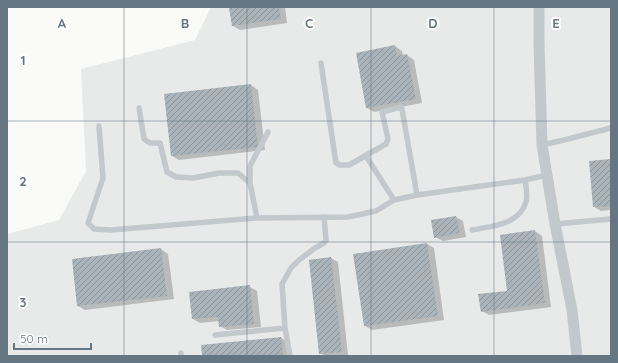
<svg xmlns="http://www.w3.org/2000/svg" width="618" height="363" viewBox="0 0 618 363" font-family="Quicksand,sans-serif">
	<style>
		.built { fill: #e8e9e9 }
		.shadow { fill: #0003 }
		.building { fill: url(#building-hatch) }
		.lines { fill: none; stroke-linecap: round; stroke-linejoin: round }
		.service { stroke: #c3c8cc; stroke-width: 5.5 }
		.minor { stroke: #c3c8cc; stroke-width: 11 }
		.grid { fill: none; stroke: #657683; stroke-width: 1; stroke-opacity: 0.55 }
		.grid-label { font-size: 13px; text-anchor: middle; font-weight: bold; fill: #657683; stroke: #fff; stroke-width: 4; stroke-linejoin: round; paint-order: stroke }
	</style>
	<defs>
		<pattern id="building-hatch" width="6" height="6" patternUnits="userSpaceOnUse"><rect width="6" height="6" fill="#aab3b9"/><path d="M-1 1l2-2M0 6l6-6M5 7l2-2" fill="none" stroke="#8e969c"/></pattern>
	</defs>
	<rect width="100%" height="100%" fill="#fafaf8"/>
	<!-- built -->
	<path class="built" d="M211,7H611V356H7V234L59,220L86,171L81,69L195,40Z"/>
	<!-- shadow -->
	<path class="shadow" d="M241,7H285L287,23L240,30L233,26Z
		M395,46L402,51L403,56L407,55L414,60L422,103L374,112L367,108Z
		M251,85L258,90L265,150L179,160L172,156Z
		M611,160V210L601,211L594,207Z
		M456,217L463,221L466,237L443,241L435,237Z
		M535,231L542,236L551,307L489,315L482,311L508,291Z
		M427,244L434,248L444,320L372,330L365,326Z
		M161,249L168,254L174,299L85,310L78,306Z
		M331,258L338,262L348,355L325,356L320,353L310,260Z
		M250,287L257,291L261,327L227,330L220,326V321L200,323L193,319Z
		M281,338L288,342L290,356H203Z"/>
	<!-- building -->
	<path class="building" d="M235,7H279L281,19L232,26L229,8Z
		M395,45L397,56L407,54L416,99L366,108L356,53Z
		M251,84L258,147L171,156L164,94Z
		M611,159V206L593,207L589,161Z
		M456,216L460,233L434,238L431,220Z
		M535,230L545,303L481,312L478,294L507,291L500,235Z
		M427,243L438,316L364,326L353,254Z
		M161,248L167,296L77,306L72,259Z
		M331,257L342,352L319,354L309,260Z
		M250,285L254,324L219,327L218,317L192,319L189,292Z
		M281,337L283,356H202L201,345Z"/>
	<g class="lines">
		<!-- service -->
		<path class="service" d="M321,63L336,163L340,165H349L386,144L388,139L382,112L401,107L402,109L417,195
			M139,108L144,139L150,143H160L167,172L176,177L193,178L219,173H238L250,183
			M99,126L103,178L88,223L94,229L111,230L257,218L348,217L376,211L394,200L417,195L525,180L547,175
			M542,145L564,140L611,128
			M366,156L394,200
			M257,218L250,183V166L268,132
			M555,224L611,219
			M472,230C492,226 519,225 526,202C528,195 526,186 525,180
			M285,328L282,284L291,268L299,260L315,248L324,243L326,240L324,217
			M215,335L285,328L290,356
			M181,353V356"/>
		<!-- minor -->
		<path class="minor" d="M539,7V43L542,145L555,224L572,310L577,356"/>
	</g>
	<!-- grid -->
	<path class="grid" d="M124,7V356M247,7V356M371,7V356M494,7V356M7,121H611M7,242H611"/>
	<g class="grid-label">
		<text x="62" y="28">A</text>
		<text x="185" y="28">B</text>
		<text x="309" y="28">C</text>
		<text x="433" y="28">D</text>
		<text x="556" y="28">E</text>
		<text x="23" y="65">1</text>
		<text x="23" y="186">2</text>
		<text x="23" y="307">3</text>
	</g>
	<!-- border -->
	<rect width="618" height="363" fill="none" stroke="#657683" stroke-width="16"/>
	<!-- scale -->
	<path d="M14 343v6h77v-6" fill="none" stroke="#657683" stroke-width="2"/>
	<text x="20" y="343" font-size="12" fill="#657683" stroke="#ffffff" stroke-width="3" paint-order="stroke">50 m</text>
</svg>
